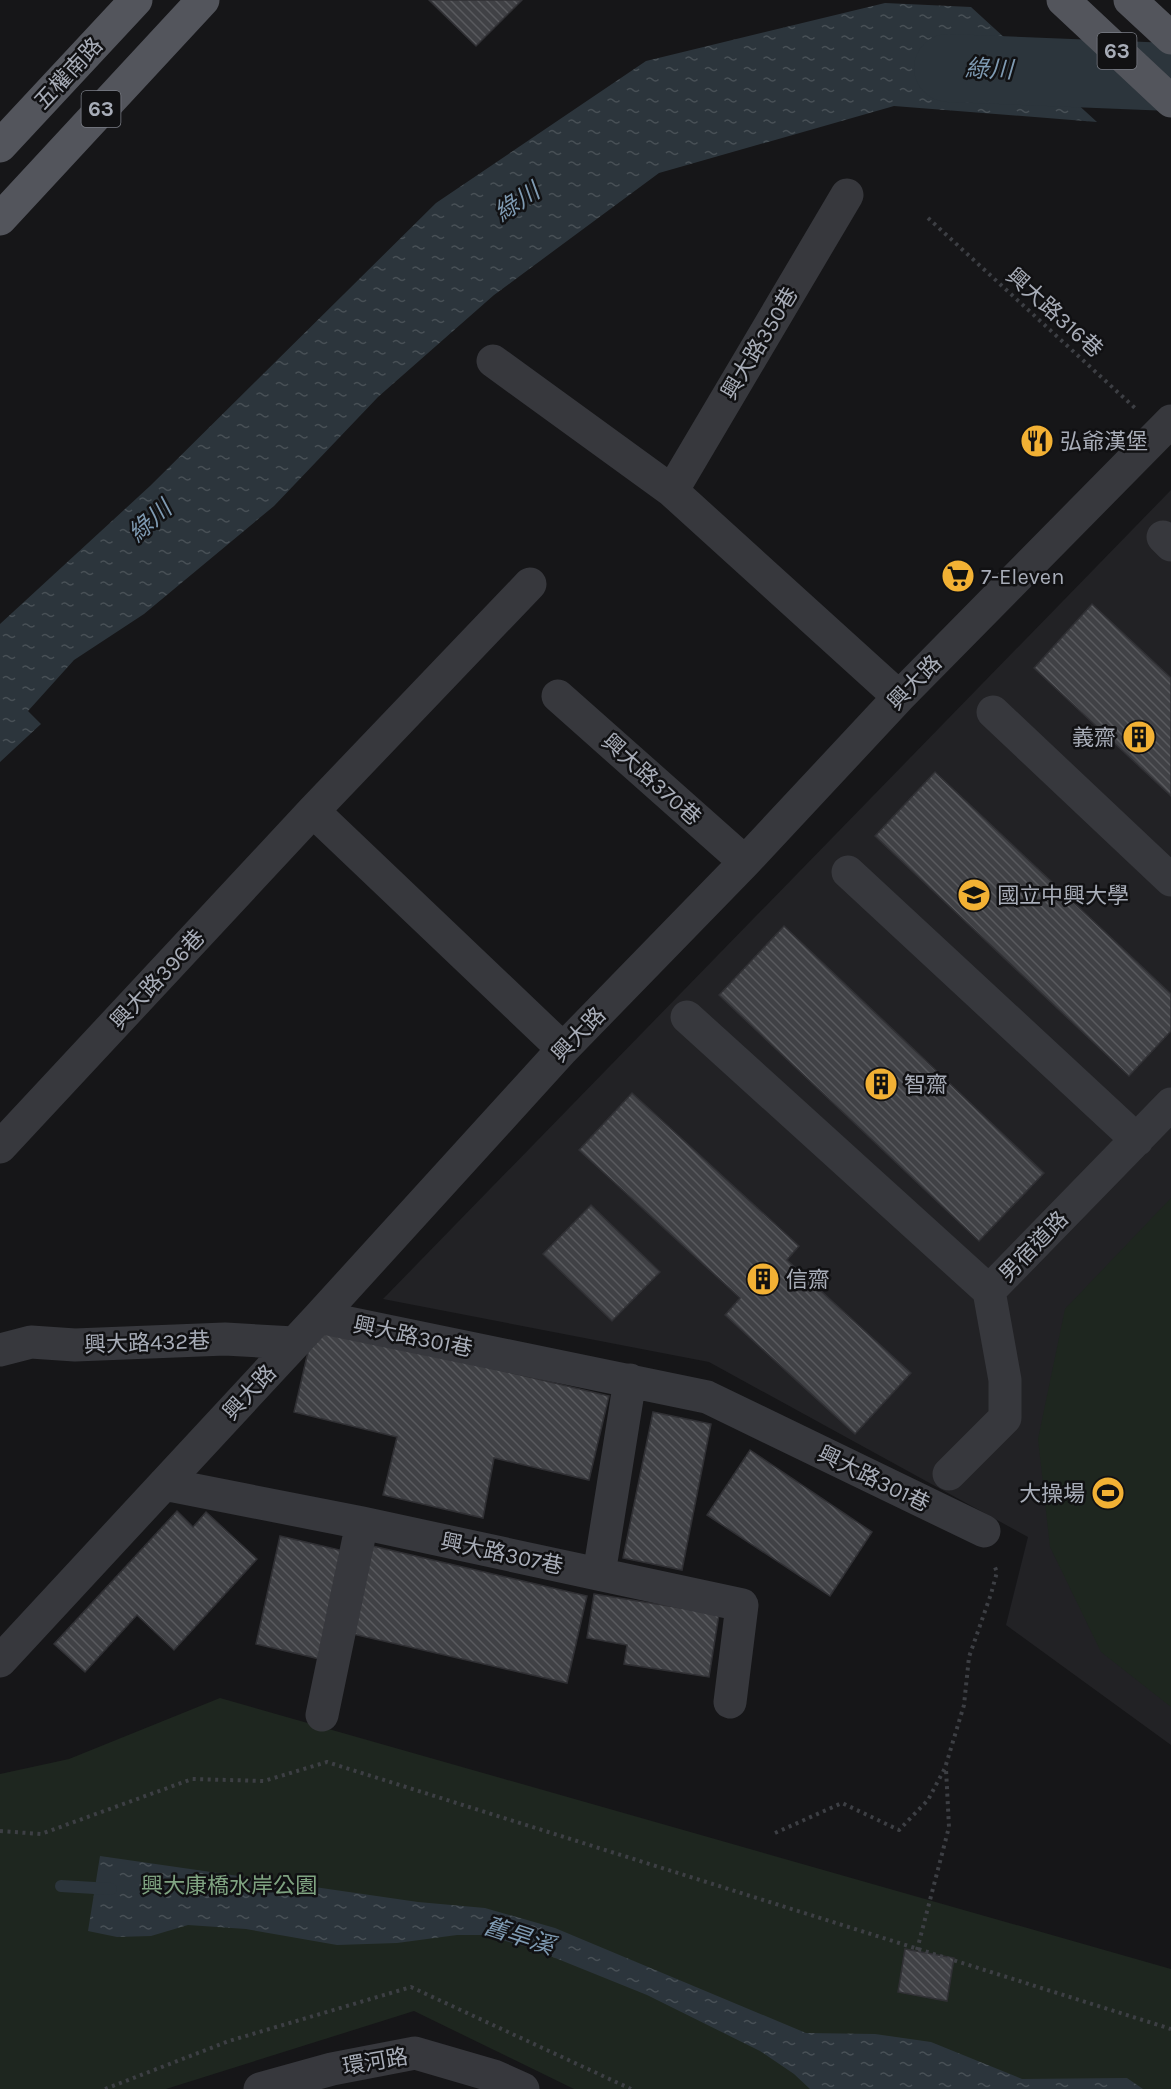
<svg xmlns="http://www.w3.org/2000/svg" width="1171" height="2089" viewBox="0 0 1171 2089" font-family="Karla,'Noto Sans TC',sans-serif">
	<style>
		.built { fill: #222225 }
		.green { fill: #1e261f }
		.water { fill: url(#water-ripples) }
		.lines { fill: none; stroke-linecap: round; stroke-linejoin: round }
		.stream { stroke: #2c353c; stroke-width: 12 }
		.river { stroke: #2c353c; stroke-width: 68 }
		.building { fill: url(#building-back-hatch); stroke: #303034; stroke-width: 1.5 }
		.path { stroke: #3d3f44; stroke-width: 4; stroke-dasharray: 3 4.5; stroke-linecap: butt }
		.minor { stroke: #37383d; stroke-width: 33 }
		.major { stroke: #53555c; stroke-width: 33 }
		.labels { text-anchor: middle; stroke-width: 5; stroke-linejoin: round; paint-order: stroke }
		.shield { fill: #111113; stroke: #7b7e86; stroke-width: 1.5 }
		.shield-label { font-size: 21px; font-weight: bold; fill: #a8adb8 }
		.street-label { font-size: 22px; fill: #a8adb8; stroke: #111113 }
		.poi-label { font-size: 22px; fill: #a8adb8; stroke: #111113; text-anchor: start }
		.park-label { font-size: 22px; fill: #7fa381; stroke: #111113 }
		.water-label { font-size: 24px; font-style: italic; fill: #7f9bb3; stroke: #111113 }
	</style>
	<defs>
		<pattern id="water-ripples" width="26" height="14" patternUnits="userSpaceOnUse" patternTransform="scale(1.5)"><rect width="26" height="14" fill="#2c353c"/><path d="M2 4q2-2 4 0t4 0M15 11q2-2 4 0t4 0" fill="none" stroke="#485056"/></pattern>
		<pattern id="building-back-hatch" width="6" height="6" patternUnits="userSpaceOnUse" patternTransform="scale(1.5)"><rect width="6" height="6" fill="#404145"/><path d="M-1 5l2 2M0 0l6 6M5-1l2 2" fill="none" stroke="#595a5e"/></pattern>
	</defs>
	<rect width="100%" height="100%" fill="#161618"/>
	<!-- built -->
	<path class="built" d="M1171,490V1745L1006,1625L1028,1537L709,1362L383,1299Z"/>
	<!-- green -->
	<path class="green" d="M1171,1198V1707L1101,1652L1050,1547L1038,1439L1065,1309Z
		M220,1698L1171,1969V2089H574L414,2011L166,2089H0V1774L69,1759Z"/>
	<!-- water -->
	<path class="water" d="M885,3L971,7L1097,122L894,106L659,173L494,295L378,397L274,506L144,614L74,660L28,711L41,724L0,762V624L150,486L436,203L646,61Z
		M100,1856L418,1902L485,1908L555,1928L806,2033L875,2034L931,2042L1022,2079L1127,2078L1143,2089H810L794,2074L760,2051L647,1995L528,1947L483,1935H457L397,1943L337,1945L246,1929L188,1925L151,1936L117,1937L88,1931Z"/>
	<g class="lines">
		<!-- stream -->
		<path class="stream" d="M61,1886L111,1889"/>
		<!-- river -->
		<path class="river" d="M948,68L1171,77"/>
	</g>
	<!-- building -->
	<path class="building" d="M429,0H522L476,46Z
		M1092,604L1171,678V796L1034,668Z
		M935,772L1171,994V1031L1129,1076L875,836Z
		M784,926L1044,1173L979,1241L719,995Z
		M632,1093L799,1246L787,1260L911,1373L855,1434L725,1315L740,1298L579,1150Z
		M591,1205L660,1272L612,1321L543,1254Z
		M314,1326L609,1396L589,1480L494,1458L483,1518L383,1495L397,1437L294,1412Z
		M653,1412L711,1424L682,1570L623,1558Z
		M750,1450L872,1532L830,1596L707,1515Z
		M177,1511L193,1527L206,1512L257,1559L174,1650L137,1615L85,1672L54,1644Z
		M280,1536L348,1552L324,1660L256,1644Z
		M364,1544L587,1596L567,1683L344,1632Z
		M594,1594L719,1614L709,1677L624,1664L627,1645L587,1638Z
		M905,1949L954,1958L947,2001L898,1992Z"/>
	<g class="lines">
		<!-- path -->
		<path class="path" d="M928,218L1135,408
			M0,1831L41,1834L192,1779L264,1781L327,1762L1171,2029
			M775,1833L842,1803L899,1830L928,1800L945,1768L964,1705L969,1657L991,1594L997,1572L994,1565
			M917,1950L949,1827L946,1769
			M105,2089L229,2041L411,1987L631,2089"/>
		<!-- minor -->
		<path class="minor" d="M847,195L672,491L899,697
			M493,361L672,491
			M1163,537L1171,545
			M558,696L745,862
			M993,712L1171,880
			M313,811L563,1049
			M848,872L1137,1140
			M687,1017L989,1291
			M0,1147L313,811L530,584
			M319,1317L707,1397L984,1531
			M0,1350L31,1342L75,1345L225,1339L294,1343
			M949,1474L1005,1418V1380L989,1291L1171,1104
			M164,1484L362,1523L742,1605L730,1702
			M599,1574L630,1380
			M0,1661L319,1317L563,1049L745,862L899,697L1171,421
			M322,1715L362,1523
			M260,2089L332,2069L415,2053L494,2076L523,2089"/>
		<!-- major -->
		<path class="major" d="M1063,0L1171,101
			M1130,0L1171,38
			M0,146L136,0
			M0,219L203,0"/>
	</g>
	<!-- icons -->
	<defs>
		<symbol id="restaurant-disc" viewBox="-11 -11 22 22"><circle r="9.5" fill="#f2b134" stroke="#111113"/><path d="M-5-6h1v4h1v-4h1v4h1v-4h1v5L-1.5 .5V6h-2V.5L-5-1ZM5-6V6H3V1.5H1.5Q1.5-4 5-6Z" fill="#111"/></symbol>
		<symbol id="supermarket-disc" viewBox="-11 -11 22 22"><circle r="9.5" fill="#f2b134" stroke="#111113"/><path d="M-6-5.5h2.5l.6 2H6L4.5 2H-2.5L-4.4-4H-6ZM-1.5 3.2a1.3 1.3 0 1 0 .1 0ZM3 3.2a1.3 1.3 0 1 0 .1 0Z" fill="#111"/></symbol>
		<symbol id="building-disc" viewBox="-11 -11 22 22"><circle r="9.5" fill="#f2b134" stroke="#111113"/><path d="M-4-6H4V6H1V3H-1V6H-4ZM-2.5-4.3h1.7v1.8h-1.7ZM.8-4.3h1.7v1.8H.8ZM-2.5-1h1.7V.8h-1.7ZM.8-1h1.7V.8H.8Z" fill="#111"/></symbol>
		<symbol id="university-disc" viewBox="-11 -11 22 22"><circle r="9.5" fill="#f2b134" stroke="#111113"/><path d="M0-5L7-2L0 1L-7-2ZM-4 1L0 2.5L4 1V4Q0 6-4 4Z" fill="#111"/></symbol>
		<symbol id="stadium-disc" viewBox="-11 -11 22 22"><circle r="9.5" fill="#f2b134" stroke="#111113"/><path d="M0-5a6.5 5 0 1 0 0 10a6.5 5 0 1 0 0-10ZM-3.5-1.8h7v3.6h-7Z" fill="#111"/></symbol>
	</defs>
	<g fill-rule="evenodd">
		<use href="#restaurant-disc" x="1018" y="422" width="38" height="38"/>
		<use href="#supermarket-disc" x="939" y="557" width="38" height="38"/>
		<use href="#building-disc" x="1120" y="718" width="38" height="38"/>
		<use href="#university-disc" x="955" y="876" width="38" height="38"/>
		<use href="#building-disc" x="862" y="1065" width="38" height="38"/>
		<use href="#building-disc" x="744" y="1260" width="38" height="38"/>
		<use href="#stadium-disc" x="1089" y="1474" width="38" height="38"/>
	</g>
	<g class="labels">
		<!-- shield labels -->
		<g class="shield">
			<rect x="1097.5" y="33" width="39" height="36" rx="4.5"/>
			<rect x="81.5" y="91" width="39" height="36" rx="4.5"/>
		</g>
		<g class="shield-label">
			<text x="1117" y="58">63</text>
			<text x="101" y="116">63</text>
		</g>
		<!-- street labels -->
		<g class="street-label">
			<text transform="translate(68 73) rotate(-47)" y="8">五權南路</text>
			<text transform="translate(1055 312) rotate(42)" y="8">興大路316巷</text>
			<text transform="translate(759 343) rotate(-59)" y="8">興大路350巷</text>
			<text transform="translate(914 682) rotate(-46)" y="8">興大路</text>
			<text transform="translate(652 779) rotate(42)" y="8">興大路370巷</text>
			<text transform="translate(157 979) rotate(-47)" y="8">興大路396巷</text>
			<text transform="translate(578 1034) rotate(-46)" y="8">興大路</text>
			<text transform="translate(1033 1246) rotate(-46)" y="8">男宿道路</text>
			<text transform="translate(413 1336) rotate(12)" y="8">興大路301巷</text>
			<text transform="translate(147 1342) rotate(-2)" y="8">興大路432巷</text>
			<text transform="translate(249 1392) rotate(-47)" y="8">興大路</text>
			<text transform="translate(874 1478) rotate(26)" y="8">興大路301巷</text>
			<text transform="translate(502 1553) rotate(12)" y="8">興大路307巷</text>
			<text transform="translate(375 2061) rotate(-10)" y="8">環河路</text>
		</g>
		<!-- poi labels -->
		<g class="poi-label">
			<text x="1060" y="449">弘爺漢堡</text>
			<text x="981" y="584">7-Eleven</text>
			<text x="1116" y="745" text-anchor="end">義齋</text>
			<text x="997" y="903">國立中興大學</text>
			<text x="904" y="1092">智齋</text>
			<text x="786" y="1287">信齋</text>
			<text x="1085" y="1501" text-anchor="end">大操場</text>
		</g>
		<!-- park labels -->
		<g class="park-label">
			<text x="229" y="1893">興大康橋水岸公園</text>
		</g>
		<!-- water labels -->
		<g class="water-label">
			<text transform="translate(989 69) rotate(2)" y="8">綠川</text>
			<text transform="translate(517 202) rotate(-34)" y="8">綠川</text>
			<text transform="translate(150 521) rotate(-42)" y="8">綠川</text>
			<text transform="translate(519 1936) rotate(18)" y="8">舊旱溪</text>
		</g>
	</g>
</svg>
